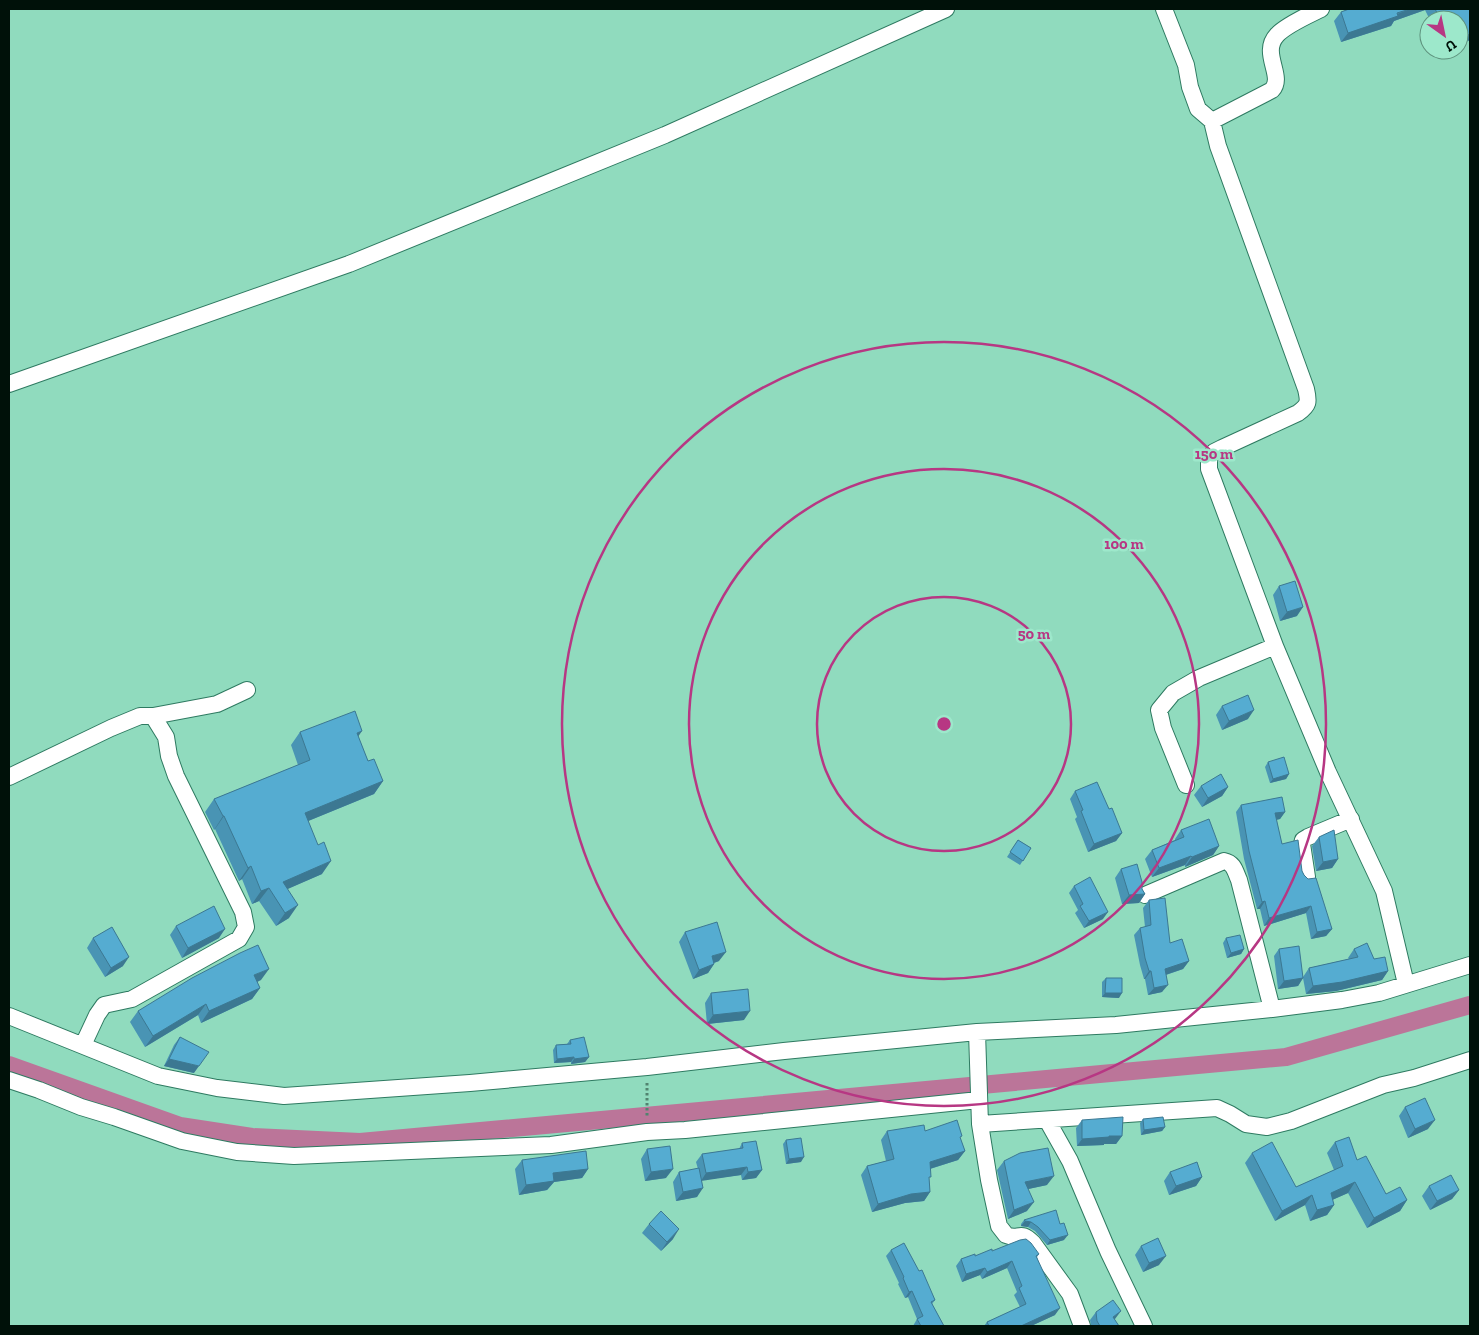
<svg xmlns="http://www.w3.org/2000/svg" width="1479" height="1335" viewBox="0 0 1479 1335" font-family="'Zilla Slab',serif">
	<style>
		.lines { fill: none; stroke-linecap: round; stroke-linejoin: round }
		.canal { stroke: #bb7599; stroke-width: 18 }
		.minor-casing { stroke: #2e7a61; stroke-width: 18 }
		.path { stroke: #51836f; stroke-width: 3; stroke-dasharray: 2.5 2.5; stroke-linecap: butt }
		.minor { stroke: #fff; stroke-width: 16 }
		.wall { fill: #4994b4 }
		.shaded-wall { fill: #3c7892 }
		.building { fill: #55acd1; stroke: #3c7892 }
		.ring { fill: none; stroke: #b73783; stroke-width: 2.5 }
		.centre { fill: #b73783; stroke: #9de8cb; stroke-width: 2.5 }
		.ring-label { font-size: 15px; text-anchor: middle; font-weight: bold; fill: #b73783; stroke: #9de8cb; stroke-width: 5; stroke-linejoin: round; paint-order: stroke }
	</style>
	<rect width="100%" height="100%" fill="#90dbbe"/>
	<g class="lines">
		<!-- canal -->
		<path class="canal" d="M9,1065L180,1126L252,1137L360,1142L1286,1057L1470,1005"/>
		<defs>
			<path id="minor" d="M1164,9L1186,65L1190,87L1198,109L1212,121
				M9,384L349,264L665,135L946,9
				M1275,646L1328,772L1384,891L1406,984
				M9,777L111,728L140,716H153
				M1186,785L1163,728L1159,710L1173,693L1199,678L1275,646L1209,469V458L1214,452L1222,448L1298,413C1309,405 1309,402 1306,389L1218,146L1212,121L1272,90C1285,76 1260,53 1277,35C1286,25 1309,15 1321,9
				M1307,877L1302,844L1303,840L1308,837L1351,819
				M1145,895L1224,861C1234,863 1235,871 1239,880L1272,1009
				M9,1016L158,1076L217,1088L284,1096L470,1083L647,1067L784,1051L977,1032L1116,1025L1272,1009L1342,1000L1379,993L1470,965
				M977,1032L980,1124L989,1180L999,1226L1006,1235C1020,1241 1019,1229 1033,1243L1070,1294L1082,1326
				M83,1045L97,1015L104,1005L132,999L239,939L246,927L243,912L176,776L169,756L166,737L153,716L217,704L247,690
				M9,1080L39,1090L81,1107L114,1117L182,1141L237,1152L294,1156L551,1145L647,1132L685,1130L979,1100
				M1047,1120L1070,1161L1108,1251L1144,1326
				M980,1124L1217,1108L1230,1114L1246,1124L1267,1127L1291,1121L1383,1085L1414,1078L1470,1060"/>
		</defs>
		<!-- minor casing -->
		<use href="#minor" class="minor-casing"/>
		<!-- path -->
		<path class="path" d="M647,1083V1116"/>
		<!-- minor -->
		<use href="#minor" class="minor"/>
	</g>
	<!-- wall -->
	<path class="wall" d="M1349,9H1470V40L1459,45V20H1430L1425,10L1394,21L1391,26L1341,42L1334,21L1341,12Z
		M1279,586L1297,616L1280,621L1273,595Z
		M1222,706L1248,719L1222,730L1216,715Z
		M300,732L358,737L368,761L383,781L374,794L308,821L322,874L287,889L289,918L276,926L259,901L252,904L242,879L239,881L215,829L214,830L205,812L214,799L298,765L291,745Z
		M1268,762L1289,774L1286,779L1270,783L1265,767Z
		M1201,786L1228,787L1222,796L1202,807L1194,795Z
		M1075,791L1109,809L1122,833L1116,841L1088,852L1075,819L1077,817L1070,799Z
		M1241,805L1285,812L1280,819L1276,820L1282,844L1302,871L1332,929L1326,936L1311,939L1306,913L1264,926L1260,909H1257L1244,859L1236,812Z
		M1181,830L1219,846L1213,855L1185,867V865L1152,877L1145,859L1152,850L1175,840V839Z
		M1319,837L1338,859L1332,868L1316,871L1312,846Z
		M1018,840L1031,848L1020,865L1007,857Z
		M1121,869L1142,889L1145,894L1139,903L1122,904L1115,878Z
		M1074,886L1103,919L1084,928L1075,913L1078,910L1069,893Z
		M1149,900L1170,943L1189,961L1183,969L1166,975L1162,992L1148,995L1145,979H1144L1140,965L1134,935L1140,928L1145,927L1143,908Z
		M176,926L219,938L182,958L170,935Z
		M685,932L719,961L714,963V964L708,973L693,979L679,942Z
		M93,938L123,966L105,977L87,948Z
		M1226,938L1244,949L1241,954L1227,958L1223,943Z
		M1279,949L1303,977L1309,968L1349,959L1348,958L1354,949L1374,959L1388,971L1382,980L1336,991L1306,994L1303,978L1298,986L1278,989L1274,956Z
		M1106,978L1119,998L1102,997V982Z
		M261,980L257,982L260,988L252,999L201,1023L198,1015L145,1047L130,1022L138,1011Z
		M711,993L744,1020L707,1024L705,1003Z
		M180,1037L194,1073L164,1066L174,1045Z
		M570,1040L589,1057L585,1062L571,1064V1062L554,1063L553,1050L556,1045L567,1044Z
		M1405,1107L1428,1129L1408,1138L1399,1116Z
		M1143,1119L1165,1127L1162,1131L1141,1135L1140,1123Z
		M1082,1120L1122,1136L1116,1144H1104V1145L1077,1146L1076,1128Z
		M887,1131H925L960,1138L965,1151L958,1160L930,1169L929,1179L930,1192L924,1201L905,1203L872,1212L861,1175L867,1166L886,1161L881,1140Z
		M786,1140L801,1162L786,1164L783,1144Z
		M1335,1142L1357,1160L1386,1194L1407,1200L1400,1211L1367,1228L1348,1193L1332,1200L1334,1205L1327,1215L1310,1221L1305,1205L1275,1221L1245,1163L1252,1153L1296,1187L1334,1170L1327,1153Z
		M742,1143L762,1170L756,1178L742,1180L741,1175L702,1180L697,1197L676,1201L673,1182L679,1172L698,1169L696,1162L702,1154L739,1149Z
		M647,1149L666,1178L645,1181L641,1159Z
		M522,1160L588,1169L582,1178L554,1182L547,1190L519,1195L515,1169Z
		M1004,1161L1047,1185L1028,1189L1027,1211L1008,1219L997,1170Z
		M1170,1172L1202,1177L1196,1186L1169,1195L1164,1181Z
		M1429,1186L1459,1190L1452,1199L1430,1210L1422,1196Z
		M1024,1220L1060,1224L1064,1240L1047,1245L1035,1231L1028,1227L1021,1226V1224Z
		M649,1224L673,1239L661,1251L642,1233Z
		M1141,1246L1159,1265L1143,1272L1135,1255Z
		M891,1250L919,1271L935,1300L932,1304L944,1326H913L917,1319L908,1297L905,1298L898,1284L899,1283L886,1256Z
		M992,1251L1039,1254L1037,1257L1055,1315L1031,1326H984L987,1322L1020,1307L1014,1295L1017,1292L1007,1268L982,1279L980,1275L962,1282L956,1266L961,1259L975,1256Z
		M1096,1312L1115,1319H1114L1119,1326H1091L1090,1320Z"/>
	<!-- shaded-wall -->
	<path class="shaded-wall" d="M1410,9H1426L1425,10L1394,21L1391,26L1341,42L1348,33Z
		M1470,34V40L1459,45V39Z
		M1303,607L1297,616L1280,621L1287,612Z
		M1254,710L1248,719L1222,730L1229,721Z
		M362,731L353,744L357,733Z
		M1289,774L1286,779L1270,783L1273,779Z
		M383,781L374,794L296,826L305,813Z
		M1228,787L1222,796L1202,807L1208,798Z
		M1285,812L1280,819L1270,821L1275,813Z
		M223,816H224L215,829L214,830Z
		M1122,833L1116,841L1088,852L1094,844Z
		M1219,846L1213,855L1185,867L1192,857Z
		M1191,856L1185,865L1152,877L1159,868Z
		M1338,859L1332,868L1316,871L1323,862Z
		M331,861L322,874L274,895L283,882Z
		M251,866L242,879L239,881L248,868Z
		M269,888L259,901L252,904L261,891Z
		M1145,894L1139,903L1122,904L1129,895Z
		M1265,901L1260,909H1257L1262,902Z
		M298,905L289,918L276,926L285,913Z
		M1311,906L1306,913L1264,926L1269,918Z
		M1108,912L1103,919L1084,928L1089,921Z
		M225,929L219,938L182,958L188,948Z
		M1332,929L1326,936L1311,939L1317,932Z
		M1244,949L1241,954L1227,958L1231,953Z
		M726,952L719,961L705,966L712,956Z
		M129,957L123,966L105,977L111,968Z
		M1189,961L1183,969L1159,977L1165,969Z
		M714,964L708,973L693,979L699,970Z
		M269,969L261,980L246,987L254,975Z
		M1149,971H1151L1145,979H1144Z
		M1388,971L1382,980L1336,991L1306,994L1313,986Z
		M1303,978L1298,986L1278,989L1284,981Z
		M1168,985L1162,992L1148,995L1154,988Z
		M260,988L252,999L201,1023L209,1011Z
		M1105,993H1122L1119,998L1102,997Z
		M206,1004L198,1015L145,1047L153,1036Z
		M750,1011L744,1020L707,1024L713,1015Z
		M574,1057L571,1062L554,1063L557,1059Z
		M589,1057L585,1062L571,1064L574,1059Z
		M169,1059L199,1066L194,1073L164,1066Z
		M1435,1120L1428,1129L1408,1138L1415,1129Z
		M1165,1127L1162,1131L1141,1135L1144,1130Z
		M1109,1136H1122L1116,1144H1104V1145L1077,1146L1082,1139Z
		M965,1151L958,1160L923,1171L930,1162Z
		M804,1157L801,1162L786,1164L789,1159Z
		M747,1167L741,1175L701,1181L706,1173Z
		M588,1169L582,1178L554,1182L547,1190L519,1195L526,1185L553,1173Z
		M673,1169L666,1178L645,1181L651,1172Z
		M762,1170L756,1178L742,1180L748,1172Z
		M1054,1176L1047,1185L1019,1191L1025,1182Z
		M1202,1177L1196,1186L1169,1195L1176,1186Z
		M1355,1182L1348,1193L1323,1204L1331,1193Z
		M703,1188L697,1197L676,1201L683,1192Z
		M1459,1190L1452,1199L1430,1210L1437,1201Z
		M930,1192L924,1201L905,1203L872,1212L878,1204L911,1194Z
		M1312,1195L1305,1205L1275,1221L1282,1211Z
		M1407,1200L1400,1211L1367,1228L1374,1218Z
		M1034,1202L1027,1211L1008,1219L1014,1210Z
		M1334,1205L1327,1215L1310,1221L1317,1210Z
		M1025,1221L1031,1222L1028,1227L1021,1226Z
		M679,1229L673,1239L661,1251L667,1242Z
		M1068,1235L1064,1240L1047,1245L1050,1240Z
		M1166,1256L1159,1265L1143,1272L1149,1263Z
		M1012,1261L1007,1268L982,1279L987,1272Z
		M985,1268L980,1275L962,1282L966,1274Z
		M912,1291L908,1297L905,1298L909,1292Z
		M1060,1308L1055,1315L1031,1326H1021Z
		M1121,1311L1115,1319L1107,1325L1113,1317Z"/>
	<!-- building -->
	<path class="building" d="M1349,9H1410L1397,13L1398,16L1348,33L1341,12Z
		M1435,9H1470V34L1459,39V20H1441Z
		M1295,581L1303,607L1287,612L1279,586Z
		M1248,695L1254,710L1229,721L1222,706Z
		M355,711L362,731L357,733L368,761L374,759L383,781L305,813L318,845L324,842L331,861L283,882L298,905L285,913L269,888L261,891L251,866L248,868L224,816H223L214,799L310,760L300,732Z
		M1284,757L1289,774L1273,779L1268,762Z
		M1221,774L1228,787L1208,798L1201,786Z
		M1097,782L1109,809L1112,808L1122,833L1094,844L1081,811L1083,810L1075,791Z
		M1282,797L1285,812L1275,813L1282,844L1298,840L1302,871L1304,875L1308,879L1316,878L1332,929L1317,932L1311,906L1269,918L1265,901L1262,902L1249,851L1241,805Z
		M1209,819L1219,846L1192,857L1191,856L1159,868L1152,850L1184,837L1181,830Z
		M1334,830L1338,859L1323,862L1319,837Z
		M1018,840L1031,848L1023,861L1010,852Z
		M1137,864L1142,882V889L1145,894L1129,895L1121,869Z
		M1090,877L1108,912L1089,921L1080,906L1083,904L1074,886Z
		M1165,898L1170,943L1182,939L1189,961L1165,969L1168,985L1154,988L1151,971H1149L1145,958L1140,928L1151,925L1149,900Z
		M214,906L225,929L188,948L176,926Z
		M717,922L726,952L712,956L714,964L699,970L685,932Z
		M112,927L129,957L111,968L93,938Z
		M1240,935L1244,949L1231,953L1226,938Z
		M1367,943L1374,959L1385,957L1388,971L1342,982L1313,986L1309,968L1358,957L1354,949Z
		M258,945L269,969L254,975L260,988L209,1011L206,1004L153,1036L138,1011L192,978L240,953Z
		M1299,946L1303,978L1284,981L1279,949Z
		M1106,978H1122V993H1105Z
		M748,989L750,1011L713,1015L711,993Z
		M180,1037L209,1052L199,1066L169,1059Z
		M584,1037L589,1057L574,1059V1057L557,1059L556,1045L571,1044L570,1040Z
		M1425,1098L1435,1120L1415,1129L1405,1107Z
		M1123,1117L1122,1136H1109V1137L1082,1139V1120Z
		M1163,1117L1165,1127L1144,1130L1143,1119Z
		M957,1120L962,1136L960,1137L965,1151L930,1162L931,1177H929L930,1192L911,1194L878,1204L867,1166L894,1159L887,1131L924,1125L925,1131Z
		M1349,1137L1357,1160L1366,1156L1386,1194L1400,1187L1407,1200L1374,1218L1355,1182L1331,1193L1334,1205L1317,1210L1312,1195L1282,1211L1252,1153L1272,1142L1296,1187L1343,1166L1335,1142Z
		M801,1138L804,1157L789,1159L786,1140Z
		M756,1141L762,1170L748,1172L747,1167L706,1173L702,1154L743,1148L742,1143Z
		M670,1146L673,1169L651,1172L647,1149Z
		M1048,1148L1054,1176L1025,1182L1034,1202L1014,1210L1004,1161L1020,1153Z
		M586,1151L588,1169L553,1173L554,1181L526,1185L522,1160Z
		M1197,1162L1202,1177L1176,1186L1170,1172Z
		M699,1168L703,1188L683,1192L679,1172Z
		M1451,1175L1459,1190L1437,1201L1429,1186Z
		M1056,1210L1060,1224L1064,1223L1068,1235L1050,1240L1038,1227L1031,1222L1025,1221L1024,1220Z
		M661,1211L679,1229L667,1242L649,1224Z
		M1158,1238L1166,1256L1149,1263L1141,1246Z
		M1026,1239L1031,1243L1039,1254L1036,1256L1060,1308L1021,1326H989L987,1322L1026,1304L1019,1288L1022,1286L1012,1261L987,1272L985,1268L966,1274L961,1259L975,1254V1256L992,1249V1251L1020,1240Z
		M904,1243L919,1271L922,1270L935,1300L931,1302L944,1326H921L917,1319L923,1316L912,1291L909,1292L903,1278L904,1277L891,1250Z
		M1113,1300L1121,1311L1113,1317L1119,1326H1100L1097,1321L1096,1312Z"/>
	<!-- distance rings -->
	<g class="ring">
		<circle cx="944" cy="724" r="127"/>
		<circle cx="944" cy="724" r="255"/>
		<circle cx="944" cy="724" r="382"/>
	</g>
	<circle cx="944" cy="724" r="8" class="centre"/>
	<g class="ring-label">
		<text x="1214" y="459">150 m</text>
		<text x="1124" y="549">100 m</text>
		<text x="1034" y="639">50 m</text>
	</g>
	<!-- border -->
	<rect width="1479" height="1335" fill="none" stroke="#001109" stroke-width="20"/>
	<!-- north arrow -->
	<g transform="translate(1444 35) rotate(147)"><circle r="24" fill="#9de8cb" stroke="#5e927d"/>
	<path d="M0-4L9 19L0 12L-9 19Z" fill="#b73783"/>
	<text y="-8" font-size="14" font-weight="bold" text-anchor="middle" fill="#001109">U</text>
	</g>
</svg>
